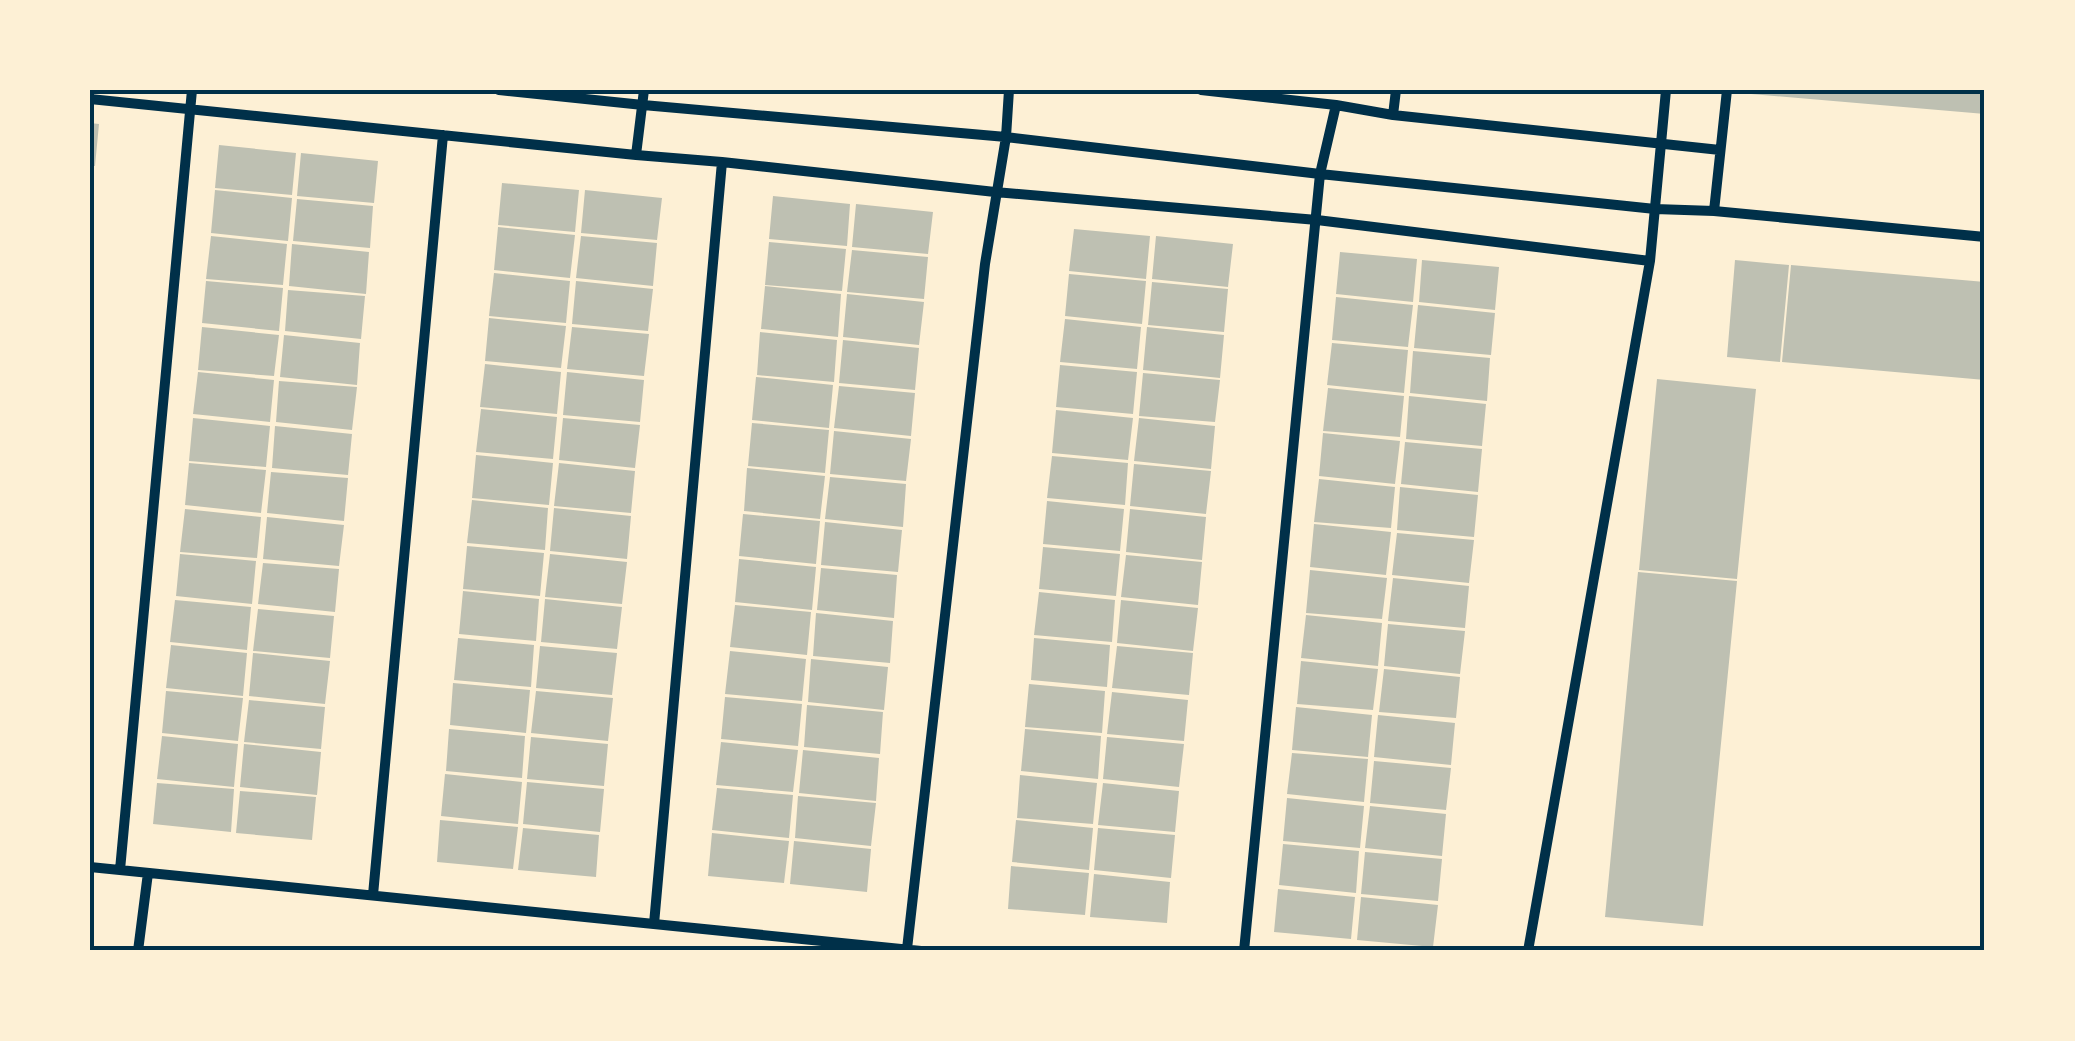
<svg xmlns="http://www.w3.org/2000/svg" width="2075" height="1041" viewBox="0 0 2075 1041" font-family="'DM Sans',sans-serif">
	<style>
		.building { fill: #bec0b2 }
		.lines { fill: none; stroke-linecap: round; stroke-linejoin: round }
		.minor { stroke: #003049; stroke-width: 10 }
		.neatline { fill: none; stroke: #003049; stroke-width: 4 }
	</style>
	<rect width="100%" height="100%" fill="#fdf0d5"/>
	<!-- building -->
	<path class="building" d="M1751,90H1985V114L1751,94Z
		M90,123L99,124L95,166H90Z
		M219,145L296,153L292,195L215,188Z
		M301,153L378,161L374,203L297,196Z
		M502,183L579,190L575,232L498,225Z
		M215,190L292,198L288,241L211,233Z
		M585,190L662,198L657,240L581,233Z
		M773,196L850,204L847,246L769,239Z
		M297,199L373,206L370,248L293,241Z
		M856,204L933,212L928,254L852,247Z
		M498,227L575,235L570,278L494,270Z
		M1074,229L1150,236L1146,279L1069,271Z
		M211,236L287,244L283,285L206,279Z
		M581,236L657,243L653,286L576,278Z
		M1156,236L1233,244L1228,287L1152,279Z
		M769,242L846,249L842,291L765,285Z
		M292,244L369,252L366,294L289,286Z
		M852,250L928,257L924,299L847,292Z
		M1340,252L1417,259L1413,302L1336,294Z
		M1422,260L1499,267L1495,310L1419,302Z
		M1735,260L1789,265L1780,362L1727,357Z
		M1791,265L1985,282V380L1782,362Z
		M494,273L570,281L566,323L489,316Z
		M1069,274L1146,281L1142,324L1065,316Z
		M206,281L283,288L279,331L202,323Z
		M576,281L653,289L648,331L572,324Z
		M1152,282L1228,289L1224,332L1148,325Z
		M765,286L841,294L838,337L761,329Z
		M288,290L365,296L361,339L285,331Z
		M847,294L924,302L919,345L843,337Z
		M1336,297L1413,305L1408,347L1332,340Z
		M1418,305L1495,313L1491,355L1414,348Z
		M489,318L566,326L561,368L485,361Z
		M1065,319L1141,327L1137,369L1060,362Z
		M202,327L279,335L274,376L198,370Z
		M572,327L649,334L644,376L567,369Z
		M1147,327L1224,335L1220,378L1143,370Z
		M760,332L837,340L834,382L757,375Z
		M284,335L360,343L357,385L280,377Z
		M843,340L919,348L915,390L839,383Z
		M1332,343L1408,350L1404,393L1327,385Z
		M1413,351L1490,358L1487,401L1410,393Z
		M485,364L561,372L557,414L480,407Z
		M1060,365L1137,372L1133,414L1056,407Z
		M198,372L274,380L270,422L193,414Z
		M567,372L644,380L640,422L563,415Z
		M1143,373L1220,380L1215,422L1139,416Z
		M756,377L833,385L829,428L752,420Z
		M1657,379L1756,389L1737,579L1639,570Z
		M279,381L357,387L352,430L276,422Z
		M839,386L915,393L911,436L834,428Z
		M1328,388L1404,396L1400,437L1323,431Z
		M1409,396L1486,404L1482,446L1406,439Z
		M481,409L557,417L553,459L476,452Z
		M1056,410L1133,418L1128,460L1052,453Z
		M193,418L270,426L266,467L189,461Z
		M563,418L640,425L635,468L559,460Z
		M1139,418L1215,426L1211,469L1134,461Z
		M752,423L829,430L825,473L748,466Z
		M275,426L352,434L348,475L272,468Z
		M834,431L911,439L906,481L830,474Z
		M1323,433L1400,441L1395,484L1319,476Z
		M1405,442L1482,449L1478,492L1401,484Z
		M476,455L553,463L549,505L472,498Z
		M1052,456L1128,463L1125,505L1047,498Z
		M189,463L266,470L261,513L185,505Z
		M559,463L635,471L631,513L554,506Z
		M1134,464L1211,471L1206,514L1130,506Z
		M747,468L825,476L820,519L744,511Z
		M271,472L348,478L344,521L267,513Z
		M830,477L906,484L903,527L825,519Z
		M1319,479L1395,487L1391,528L1314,522Z
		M1400,487L1478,495L1474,537L1397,530Z
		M472,500L548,508L545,550L467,543Z
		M1047,501L1124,509L1120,551L1043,544Z
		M554,508L631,516L627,559L550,551Z
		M185,509L261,517L257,558L180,552Z
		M1130,509L1206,517L1202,560L1126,552Z
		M743,514L820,521L816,564L739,556Z
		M267,517L344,525L339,566L263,559Z
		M825,522L902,530L898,572L821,565Z
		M1314,524L1391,532L1386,575L1310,567Z
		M1397,533L1474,540L1469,583L1392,575Z
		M467,546L544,553L540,596L463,589Z
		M1043,547L1120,554L1116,596L1039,589Z
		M180,554L256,561L252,604L176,596Z
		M550,554L627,562L622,604L545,597Z
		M1126,555L1202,562L1198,605L1121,597Z
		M739,559L816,567L812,610L735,602Z
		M263,563L339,569L335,612L258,604Z
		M821,568L897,575L894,618L817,610Z
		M1310,570L1387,578L1382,619L1306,613Z
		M1638,572L1737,581L1703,926L1605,917Z
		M1393,578L1469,586L1465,628L1388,621Z
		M463,591L539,599L536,641L459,634Z
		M1039,592L1115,600L1112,642L1034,635Z
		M545,599L622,607L617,649L541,642Z
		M175,600L251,607L247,650L170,642Z
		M1121,600L1198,608L1193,651L1117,643Z
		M735,605L811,612L807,655L730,647Z
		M258,609L334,616L330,658L253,651Z
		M816,613L893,621L890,663L813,656Z
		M1306,615L1382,623L1378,666L1301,658Z
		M1388,624L1465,631L1460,674L1384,666Z
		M458,638L534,645L531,687L454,680Z
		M1034,638L1110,645L1107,687L1031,680Z
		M171,645L247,653L243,696L166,688Z
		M540,646L617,653L612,695L536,688Z
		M1117,646L1193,653L1189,695L1112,688Z
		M730,651L806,659L802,701L725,694Z
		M253,653L330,661L325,704L249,696Z
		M811,659L888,667L884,710L808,702Z
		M1301,661L1378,669L1373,710L1297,704Z
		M1384,669L1460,677L1456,718L1379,712Z
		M453,683L530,690L526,733L450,725Z
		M1029,684L1105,691L1102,733L1025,727Z
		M166,691L243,698L238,741L162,733Z
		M536,691L613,698L608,741L531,733Z
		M1112,692L1188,700L1184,741L1107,734Z
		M725,697L802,704L798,746L721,739Z
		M249,700L325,707L321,749L244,742Z
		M807,705L883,712L880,754L804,747Z
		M1296,707L1372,715L1368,757L1292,750Z
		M1378,715L1455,723L1451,765L1374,757Z
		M449,729L525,736L522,778L446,771Z
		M1025,729L1101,736L1098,779L1021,771Z
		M162,736L238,744L234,787L157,779Z
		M531,737L608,744L604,786L527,779Z
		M1107,737L1184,744L1179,787L1103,779Z
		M721,742L798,750L793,792L716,785Z
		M244,744L321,752L317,795L240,787Z
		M803,750L879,758L876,801L799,793Z
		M1292,753L1368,759L1364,802L1287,794Z
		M1374,761L1451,768L1446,810L1370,803Z
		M445,774L522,782L518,824L441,816Z
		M1020,775L1097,783L1093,824L1017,818Z
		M527,782L604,789L600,832L523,824Z
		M157,783L234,789L231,832L153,824Z
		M1103,783L1179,791L1175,832L1098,825Z
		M717,788L793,795L789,838L712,830Z
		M240,791L316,797L312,840L236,833Z
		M798,796L876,803L871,846L795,838Z
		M1287,798L1364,806L1360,848L1283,841Z
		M1370,806L1446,814L1442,856L1365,848Z
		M440,820L518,827L513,869L437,862Z
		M1016,820L1093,828L1089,870L1012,862Z
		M523,828L599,835L596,877L518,870Z
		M1098,828L1175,835L1171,878L1094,870Z
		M712,833L789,841L784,883L708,876Z
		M794,841L871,849L867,892L790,884Z
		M1283,844L1359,851L1356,893L1279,885Z
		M1365,852L1442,859L1438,901L1361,894Z
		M1011,866L1089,873L1085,915L1008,909Z
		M1094,874L1170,882L1167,923L1090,917Z
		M1278,889L1355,897L1351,939L1274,932Z
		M1361,897L1438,905L1433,947L1357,940Z"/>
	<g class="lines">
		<!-- minor -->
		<path class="minor" d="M499,90L643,105L1006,137L1320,174L1655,209L1714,211L1985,237
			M1201,90L1336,105L1393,115L1720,150
			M90,99L636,155L722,162L995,192L1317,220L1650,261
			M1393,115L1396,90
			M636,155L644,90
			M1714,211L1727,90
			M90,867L921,951
			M120,870L192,90
			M373,895L443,135
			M654,924L722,162
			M907,949L985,264L1006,137L1009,90
			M138,951L148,873
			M1244,951L1320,174L1336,105
			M1528,951L1650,261L1666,90"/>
	</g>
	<!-- border -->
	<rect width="2075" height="1041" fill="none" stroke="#fdf0d5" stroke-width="185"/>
	<rect x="92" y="92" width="1890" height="856" class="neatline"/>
</svg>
